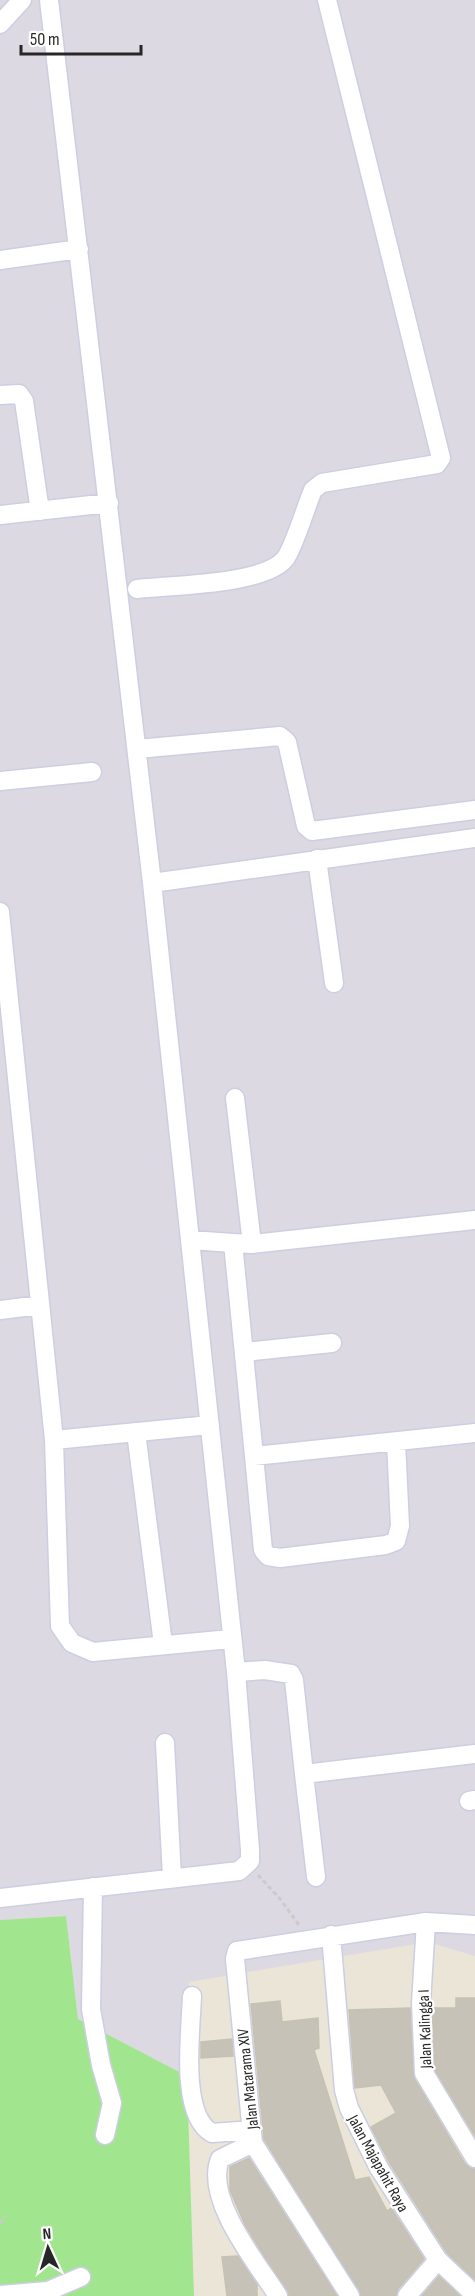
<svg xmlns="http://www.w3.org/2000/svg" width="475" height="2296" viewBox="0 0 475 2296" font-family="'Sofia Sans Condensed',sans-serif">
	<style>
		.industrial { fill: #ddd9e2 }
		.green { fill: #a1e68f }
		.building { fill: #c6c2b7; stroke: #c6c1b1; stroke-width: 1.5 }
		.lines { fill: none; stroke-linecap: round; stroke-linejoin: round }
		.minor-casing { stroke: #cccee2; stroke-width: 21 }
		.path { stroke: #cbcbcb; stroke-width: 3; stroke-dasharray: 4.5 3; stroke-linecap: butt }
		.minor { stroke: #fff; stroke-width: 18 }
		.labels { text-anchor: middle; stroke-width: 4.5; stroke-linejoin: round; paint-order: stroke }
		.street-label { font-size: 16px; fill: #272727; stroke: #fff }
	</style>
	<rect width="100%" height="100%" fill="#ebe5d7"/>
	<!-- industrial -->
	<path class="industrial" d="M0,0H475V1956L428,1942L189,1982L187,2076L78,2019L66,1916L0,1920Z"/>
	<!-- green -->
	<path class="green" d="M66,1916L78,2019L187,2076L194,2296H0V1920Z"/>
	<!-- building -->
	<path class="building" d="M456,1998H475V2136L435,2070L432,2008H456Z
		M280,2001L282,2022L318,2018L319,2048L314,2050L355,2180L369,2177L387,2211L391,2208L424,2259L398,2289L396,2296H361L264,2139L251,2004Z
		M410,2008L414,2078L465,2164L475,2169V2280L447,2253L389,2162L371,2127L396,2113L381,2085L355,2088L349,2010Z
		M232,2039L233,2056L201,2058V2042Z
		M249,2158L337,2296H289L245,2225L230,2190V2167Z
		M238,2256L257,2285V2296H227L222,2257Z
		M439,2276L460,2296H422Z"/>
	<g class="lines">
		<defs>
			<path id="minor" d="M0,24L22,0
				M0,260L79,249
				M0,395L19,394L24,401L40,511
				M0,515L109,503
				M137,589C172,585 263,585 285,559C294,547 306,506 313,490L322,483L437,464L441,458L327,0
				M137,749L280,736L287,742L306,826L312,831L475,810
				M0,781L92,772
				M317,859L334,983
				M152,883L475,838
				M0,912L54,1440L60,1626L72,1643L93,1652L230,1639
				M235,1098L252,1244
				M475,1220L252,1244L233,1243L254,1456L475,1433
				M190,1240L233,1243
				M0,1310L40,1305
				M245,1352L332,1343
				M136,1432L163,1644
				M54,1440L210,1425
				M254,1456L263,1550L268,1556L280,1558L386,1545L396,1541L400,1526L396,1442
				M236,1672L265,1670L291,1674L294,1680L304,1774L475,1754
				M165,1743L172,1877
				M304,1774L316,1877
				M469,1801L475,1800
				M93,1887L91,2009L101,2065L112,2103L105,2135
				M0,1898L239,1871L250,1861V1850L236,1672L152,883L49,0
				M426,1922L421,2003L424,2073L475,2158
				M331,1935L344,2090L349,2108L379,2168L438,2260L475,2295
				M192,1996C191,2029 179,2115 212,2133L252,2130
				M253,2143L220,2159C204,2199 257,2263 278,2296
				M0,2295L48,2291L81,2277
				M350,2296L253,2143L235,1959L237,1951L426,1922L475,1925
				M407,2296L438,2260"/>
		</defs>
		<!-- minor casing -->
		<use href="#minor" class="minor-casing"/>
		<!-- path -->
		<path class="path" d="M258,1875L281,1900L299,1925
			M0,2223L6,2216"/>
		<!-- minor -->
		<use href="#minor" class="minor"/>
	</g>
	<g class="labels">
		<!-- street labels -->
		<g class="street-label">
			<text transform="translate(424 2029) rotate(-92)" y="6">Jalan Kalingga I</text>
			<text transform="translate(247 2079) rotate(-96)" y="6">Jalan Matarama XIV</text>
			<text transform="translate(379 2163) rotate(61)" y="6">Jalan Majapahit Raya</text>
		</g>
	</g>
	<!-- north arrow -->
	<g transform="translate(48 2248) rotate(356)" stroke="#ffffff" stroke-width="4.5" paint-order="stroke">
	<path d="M0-4.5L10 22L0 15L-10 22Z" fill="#272727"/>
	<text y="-9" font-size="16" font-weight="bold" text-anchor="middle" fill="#272727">N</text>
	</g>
	<!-- scale -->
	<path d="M21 45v9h120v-9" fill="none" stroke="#272727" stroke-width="3"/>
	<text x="30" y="45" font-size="18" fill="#272727" stroke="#ffffff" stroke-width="4.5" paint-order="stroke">50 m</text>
</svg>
